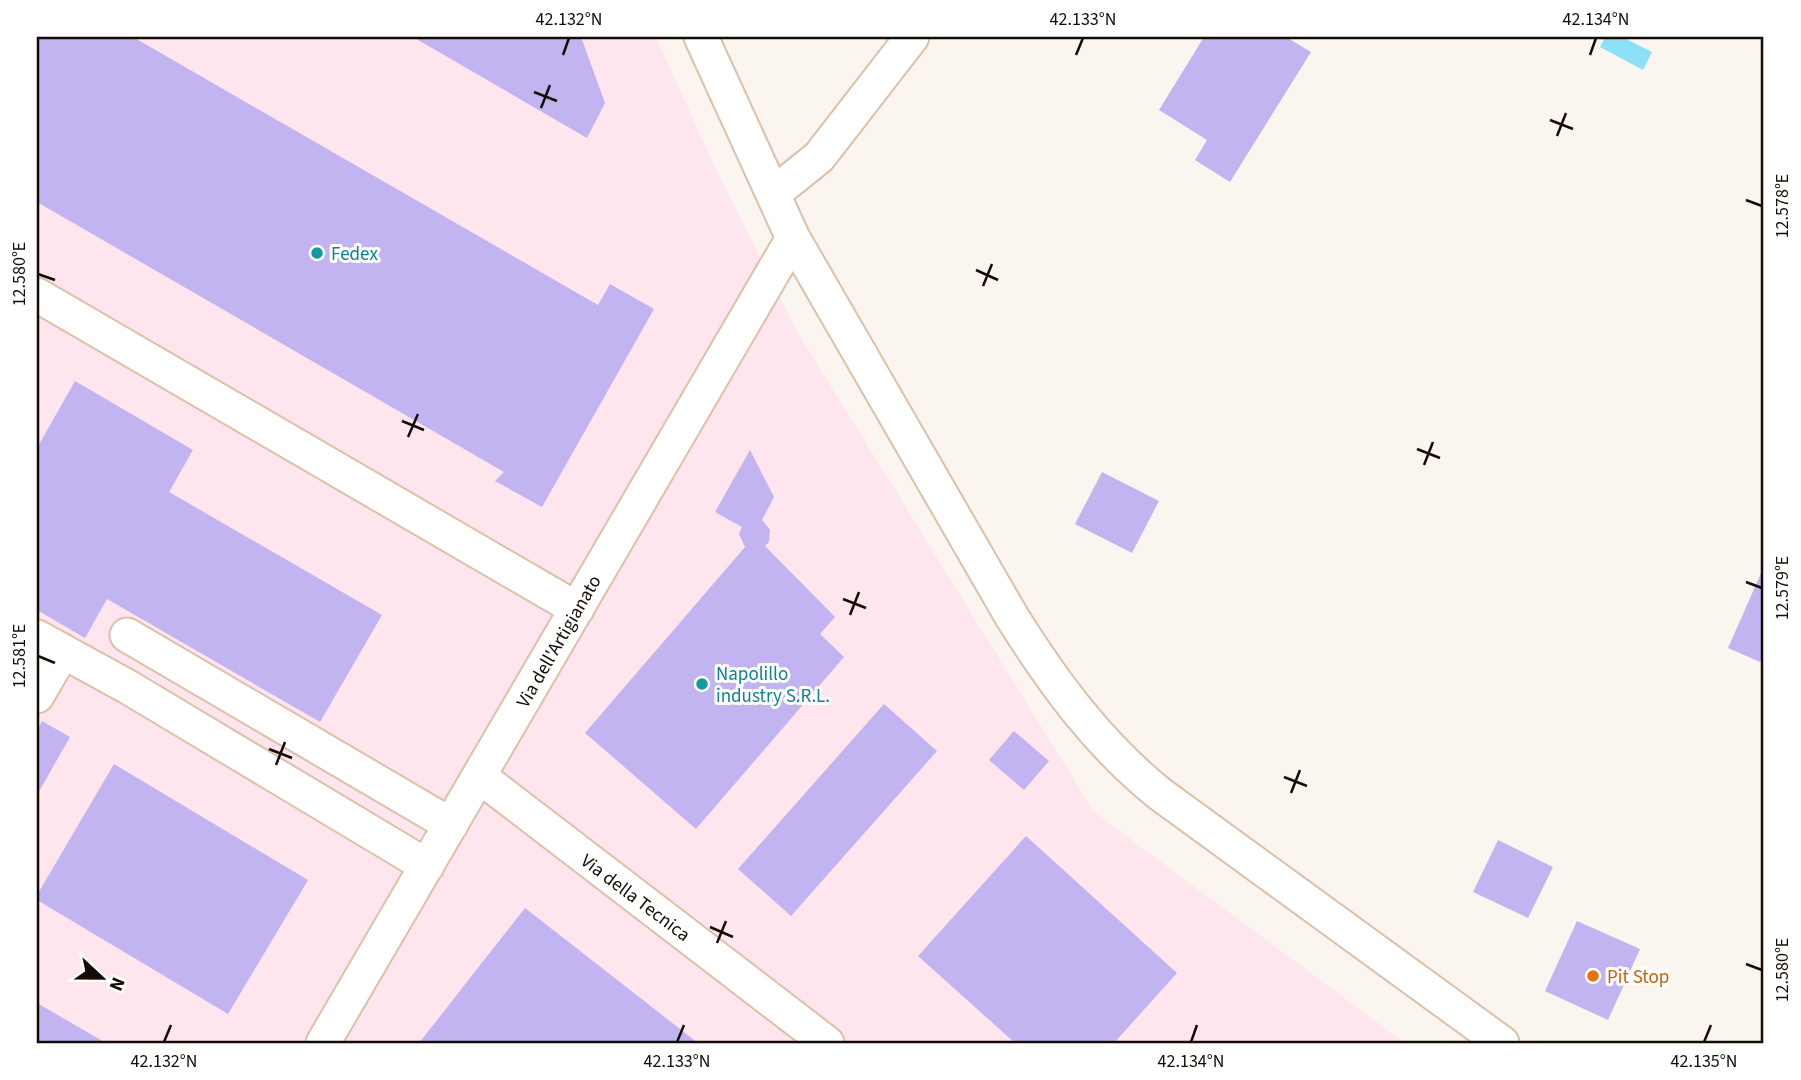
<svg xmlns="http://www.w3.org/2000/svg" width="1801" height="1080" viewBox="0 0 1801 1080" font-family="'Source Sans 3',sans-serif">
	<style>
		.industrial { fill: #fee5ee }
		.water { fill: #8de1f7 }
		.building { fill: #c2b4f1 }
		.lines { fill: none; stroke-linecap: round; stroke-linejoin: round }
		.minor-casing { stroke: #dcc1a8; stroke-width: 37 }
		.minor { stroke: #fff; stroke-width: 33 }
		.ticks { fill: none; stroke: #140c04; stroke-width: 2.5 }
		.culture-dot { fill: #0f9aa8; stroke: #fff; stroke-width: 2.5 }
		.food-dot { fill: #e8710a; stroke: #fff; stroke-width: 2.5 }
		.labels { text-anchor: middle; stroke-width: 6; stroke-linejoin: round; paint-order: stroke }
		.culture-label { font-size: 19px; fill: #0d838f; stroke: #fff; text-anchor: start }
		.street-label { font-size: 19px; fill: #140c04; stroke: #fff }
		.food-label { font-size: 19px; fill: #c56008; stroke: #fff; text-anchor: start }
		.neatline { fill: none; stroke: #140c04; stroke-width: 2.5 }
		.ticks-label { font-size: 18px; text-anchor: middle; fill: #140c04 }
	</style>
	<rect width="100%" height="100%" fill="#fbf5f0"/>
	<!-- industrial -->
	<path class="industrial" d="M37,37H656L714,165L795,328L1094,812L1405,1043H37Z"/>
	<!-- water -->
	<path class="water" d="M1605,37H1622L1652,52L1643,70L1600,47Z"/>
	<!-- building -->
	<path class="building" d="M37,37H133L598,305L610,284L654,309L542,507L495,481L504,472L37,202Z
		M413,37H581L605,103L587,138Z
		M1204,37H1286L1311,52L1230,182L1195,160L1207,140L1159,110Z
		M75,381L193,450L169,492L382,615L320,722L107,599L85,638L37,610V448Z
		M750,450L774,497L762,520L770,530L769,542L765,546L835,617L820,634L844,657L696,829L585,733L745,547L739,534L742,527L715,512Z
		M1102,472L1159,501L1132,553L1075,524Z
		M1762,571L1764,572V654L1760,662L1728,648Z
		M884,704L937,751L791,916L738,869Z
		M42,721L70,737L37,795V731Z
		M1014,731L1049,761L1024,790L989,760Z
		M114,764L308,880L228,1014L37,900V895Z
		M1026,836L1177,973L1114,1043H1015L918,956Z
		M1498,840L1553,867L1528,918L1473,892Z
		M525,908L698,1043H419Z
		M1577,921L1640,949L1608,1020L1545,991Z
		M37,1003L106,1043H37Z"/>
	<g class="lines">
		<defs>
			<path id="minor" d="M701,37L793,238L1012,617C1054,684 1099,745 1160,794L1502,1043
				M773,194L819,157L912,37
				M37,295L577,609
				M127,635L451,825
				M37,637L128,687L427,866
				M37,696L63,651
				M479,776L827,1043
				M323,1043L793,238"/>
		</defs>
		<!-- minor casing -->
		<use href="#minor" class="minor-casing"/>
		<!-- minor -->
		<use href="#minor" class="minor"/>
	</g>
	<!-- ticks -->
	<path class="ticks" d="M563,55L569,38M1076,55L1083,38M1590,55L1596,38M534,92L557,101M541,108L550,85M1550,120L1573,129M1557,136L1566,113M1746,200L1762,206M976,270L998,280M38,274L55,280M983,286L992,264M402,421L424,430M408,437L418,414M1417,449L1440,458M1424,465L1433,442M1746,582L1762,588M843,599L866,608M850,615L859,592M38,656L55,663M269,749L292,758M276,765L285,742M1284,777L1307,786M1291,793L1300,770M710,927L733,937M717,943L726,921M1746,964L1762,970M164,1042L171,1025M677,1042L684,1025M1191,1042L1197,1025M1704,1042L1711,1025"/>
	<!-- markers -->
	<g class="culture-dot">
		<circle cx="317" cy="253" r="7"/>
		<circle cx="702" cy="684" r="7"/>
	</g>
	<circle class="food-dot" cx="1593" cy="976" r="7"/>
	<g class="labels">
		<!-- culture labels -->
		<g class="culture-label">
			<text x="331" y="260">Fedex</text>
			<text x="716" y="680">Napolillo<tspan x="716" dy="22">industry S.R.L.</tspan></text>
		</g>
		<!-- street labels -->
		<g class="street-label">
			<text transform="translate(558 641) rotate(-60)" y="7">Via dell'Artigianato</text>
			<text transform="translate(636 897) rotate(37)" y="7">Via della Tecnica</text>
		</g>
		<!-- food labels -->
		<g class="food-label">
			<text x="1607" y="983">Pit Stop</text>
		</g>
	</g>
	<!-- border -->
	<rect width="1801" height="1080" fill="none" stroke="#ffffff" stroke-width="77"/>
	<!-- north arrow -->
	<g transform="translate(102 978) rotate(112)" stroke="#ffffff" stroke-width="5" paint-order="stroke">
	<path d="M0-5L12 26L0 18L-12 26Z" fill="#140c04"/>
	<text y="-10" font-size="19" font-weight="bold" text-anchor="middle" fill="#140c04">N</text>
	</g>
	<rect x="38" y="38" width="1724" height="1004" class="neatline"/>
	<g class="ticks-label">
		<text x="569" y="25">42.132°N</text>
		<text x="1083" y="25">42.133°N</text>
		<text x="1596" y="25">42.134°N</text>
		<text transform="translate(1782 206) rotate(-90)" y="6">12.578°E</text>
		<text transform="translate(19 274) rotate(-90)" y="6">12.580°E</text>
		<text transform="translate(1782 588) rotate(-90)" y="6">12.579°E</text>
		<text transform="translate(19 656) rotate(-90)" y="6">12.581°E</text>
		<text transform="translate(1782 970) rotate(-90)" y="6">12.580°E</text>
		<text x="164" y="1067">42.132°N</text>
		<text x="677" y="1067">42.133°N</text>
		<text x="1191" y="1067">42.134°N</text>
		<text x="1704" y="1067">42.135°N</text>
	</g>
</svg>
